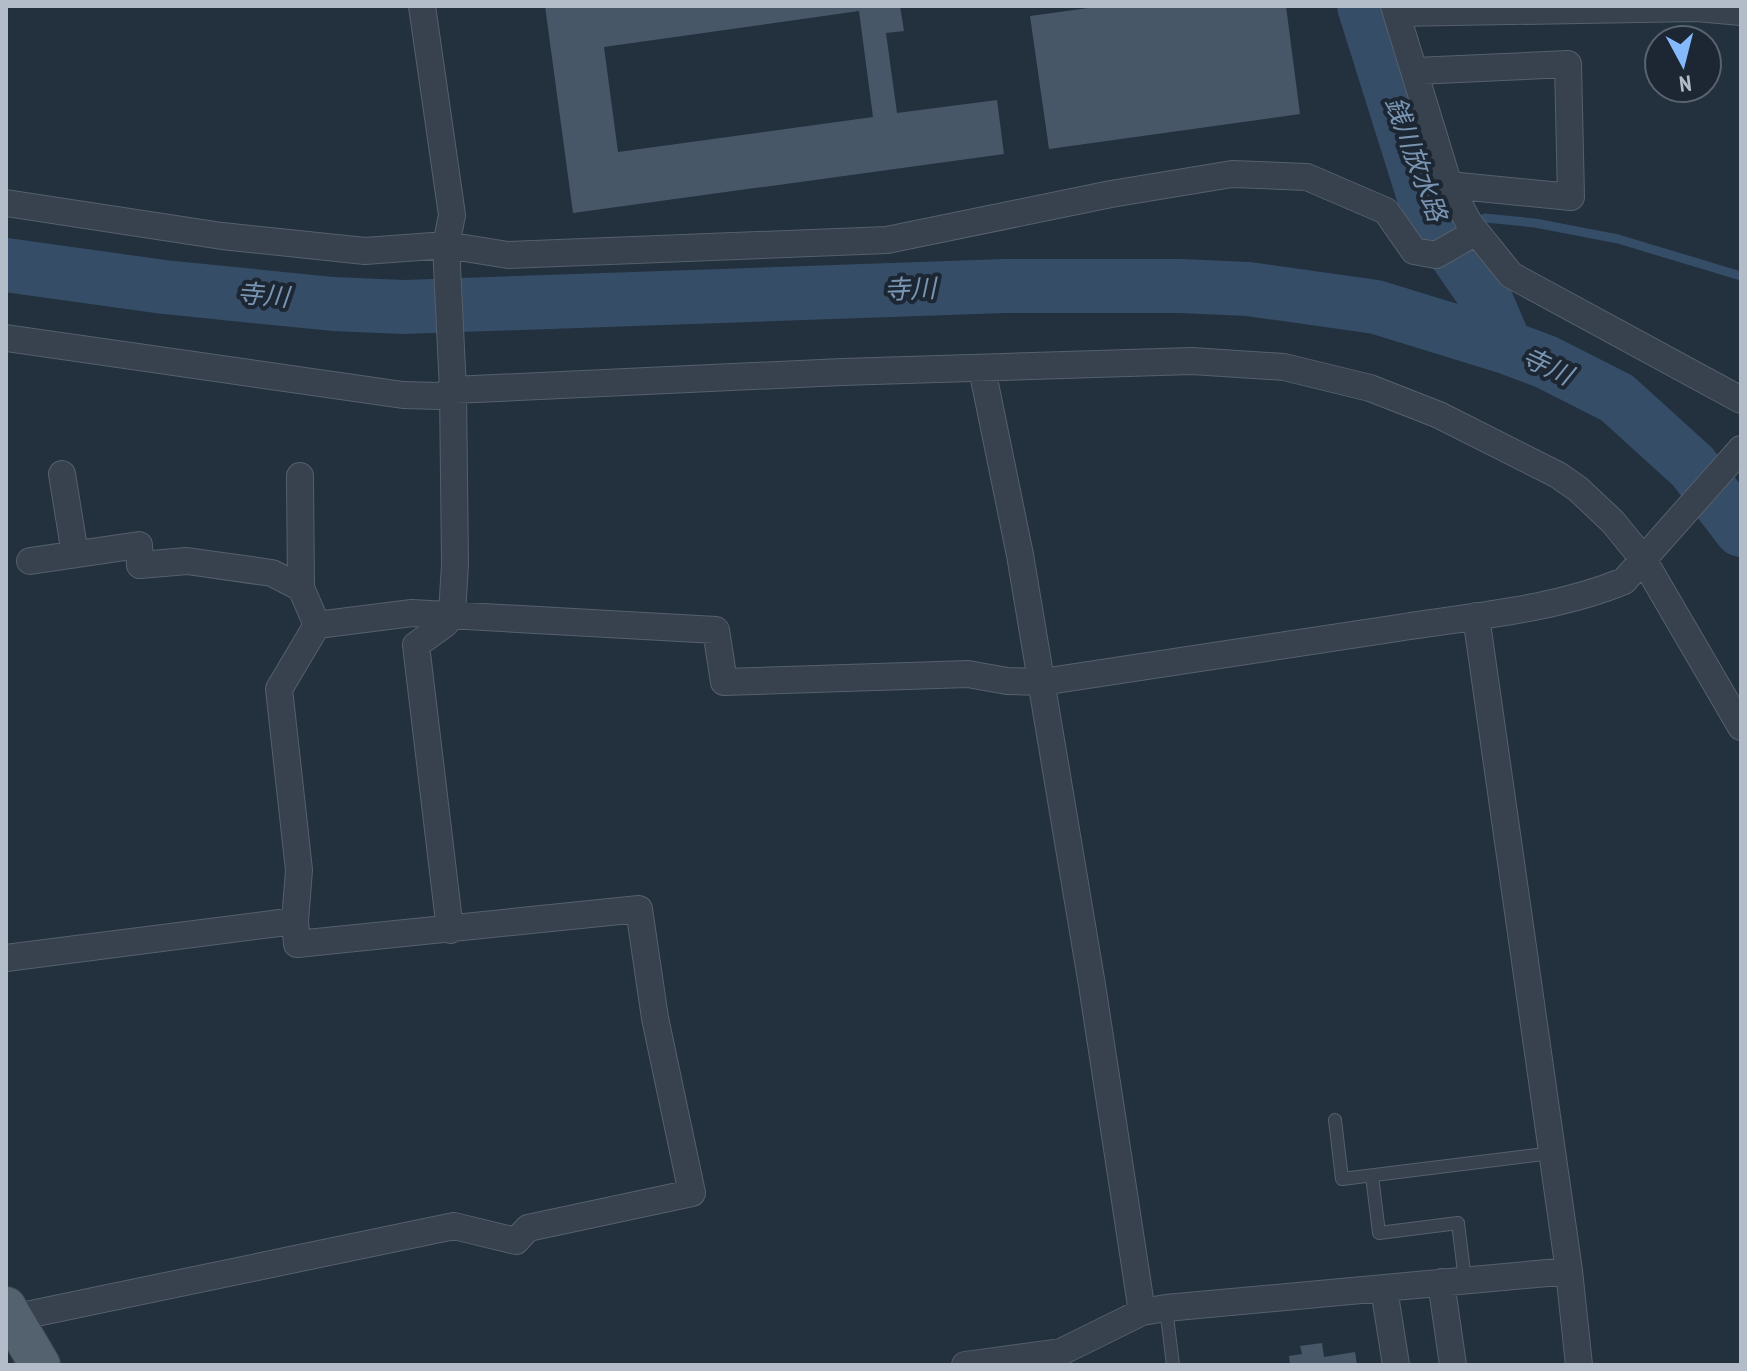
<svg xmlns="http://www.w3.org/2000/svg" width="1747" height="1371" viewBox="0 0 1747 1371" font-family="'PT Sans Narrow','Noto Sans JP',sans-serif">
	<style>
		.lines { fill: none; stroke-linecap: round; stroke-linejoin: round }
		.stream { stroke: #354d66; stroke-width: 9 }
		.river { stroke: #354d66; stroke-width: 54 }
		.building { fill: #485767; fill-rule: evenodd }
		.service-casing { stroke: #55606c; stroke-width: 14 }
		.minor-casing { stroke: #55606c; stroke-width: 28 }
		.primary-casing { stroke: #404b57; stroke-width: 42 }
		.service { stroke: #37424e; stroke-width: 12 }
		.minor { stroke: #37424e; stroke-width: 26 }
		.primary { stroke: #54616e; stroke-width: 40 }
		.labels { text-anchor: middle; stroke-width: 8; stroke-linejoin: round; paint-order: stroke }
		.water-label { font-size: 26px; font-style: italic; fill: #7995b2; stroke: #1c2733 }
	</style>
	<rect width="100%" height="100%" fill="#23303e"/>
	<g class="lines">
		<!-- stream -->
		<path class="stream" d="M1441,232L1485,218L1535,223L1618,239L1741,276"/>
		<!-- river -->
		<path class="river" d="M1364,6L1423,194L1441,232L1483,293L1506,347
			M6,265L164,287L333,304L404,307L1005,286H1180L1248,289L1376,307L1506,347L1546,362L1617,398L1693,467L1741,530"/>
	</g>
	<!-- building -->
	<path class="building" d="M545,6H900L904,31L886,33L897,113L997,100L1004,154L573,213ZM859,11L873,117L618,152L604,47Z
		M1103,6H1286L1300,114L1049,149L1030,16Z
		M1322,1343L1324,1357L1355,1352L1357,1365H1290L1289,1356L1302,1354L1300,1346Z"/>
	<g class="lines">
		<defs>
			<path id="service" d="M1335,1120L1342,1179L1552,1153
				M1372,1176L1379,1233L1458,1223L1465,1280
				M1166,1308L1173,1365"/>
			<path id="minor" d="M422,6L452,215L446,245L453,390L455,564L452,614L445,624L416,645L450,930
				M1394,6L1449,185L1469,223L1511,275L1741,400
				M1396,13L1697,8L1741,12
				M1415,71L1568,64L1571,197L1449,185
				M6,203L222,236L365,251L446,245L508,255L887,240L1111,194L1232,174L1307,177L1386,211L1414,251L1436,255L1476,232
				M6,338L403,395L440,396L453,390L842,372L1192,361L1284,367L1370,388L1439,415L1558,475L1578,489L1613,522L1643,559L1741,727
				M982,369L1020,555L1092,985L1142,1312
				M62,474L75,554
				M300,476L301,588
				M30,561L139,545L140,565L187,561L272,573L301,588L317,625
				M1476,616L1569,1271L1579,1365
				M317,625L412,613L716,630L724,682L968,674L1007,681L1042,682C1160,664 1279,646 1398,628C1473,616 1554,610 1624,581L1741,449
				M295,921L299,870L279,689L317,625
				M6,958L295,921L297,944L639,909L655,1018L692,1193L528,1228L516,1241L454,1226L12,1318
				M1441,1282L1453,1365
				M1384,1289L1396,1365
				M965,1365L1061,1352L1142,1312L1166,1308L1569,1271"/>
			<path id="primary" d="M6,1307L40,1365"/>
		</defs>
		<!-- service casing -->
		<use href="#service" class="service-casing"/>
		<!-- minor casing -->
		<use href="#minor" class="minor-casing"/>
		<!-- primary casing -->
		<use href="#primary" class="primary-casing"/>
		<!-- service -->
		<use href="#service" class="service"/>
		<!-- minor -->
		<use href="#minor" class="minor"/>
		<!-- primary -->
		<use href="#primary" class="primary"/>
	</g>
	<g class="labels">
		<!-- water labels -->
		<g class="water-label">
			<text transform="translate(1416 159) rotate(70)" y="9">銭川放水路</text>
			<text transform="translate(910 289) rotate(-2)" y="9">寺川</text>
			<text transform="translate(263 295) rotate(5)" y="9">寺川</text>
			<text transform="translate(1547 366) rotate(25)" y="9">寺川</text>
		</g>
	</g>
	<!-- border -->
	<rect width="1747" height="1371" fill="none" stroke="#b2bdc9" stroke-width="16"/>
	<!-- north arrow -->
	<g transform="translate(1683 64) rotate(173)"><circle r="38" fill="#1c2733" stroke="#58636f" stroke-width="2"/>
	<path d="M0-6L14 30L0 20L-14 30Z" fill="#84bafc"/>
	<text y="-12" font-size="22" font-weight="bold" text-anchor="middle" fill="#b2bdc9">N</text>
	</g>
</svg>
